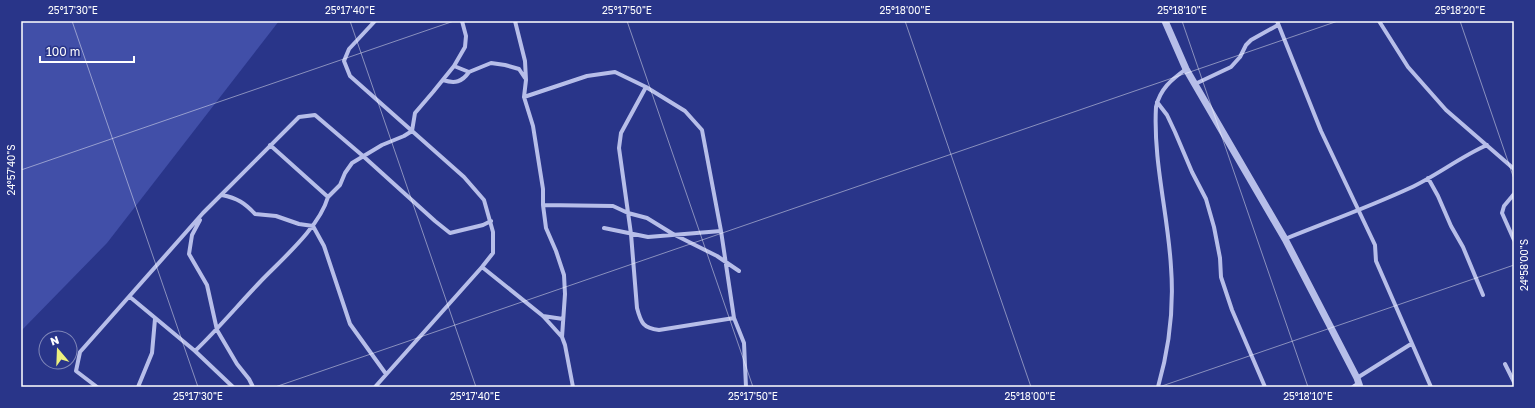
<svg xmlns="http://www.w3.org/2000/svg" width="1535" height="408" viewBox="0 0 1535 408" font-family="'Golos Text',sans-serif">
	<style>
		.grass { fill: #414fa8 }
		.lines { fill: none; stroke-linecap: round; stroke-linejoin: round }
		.minor { stroke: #b7bee9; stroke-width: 4 }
		.tertiary { stroke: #b7bee9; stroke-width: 7 }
		.ticks { fill: none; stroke: #fff; stroke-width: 1; stroke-opacity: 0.45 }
		.neatline { fill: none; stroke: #fff; stroke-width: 1.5 }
		.ticks-label { font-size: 10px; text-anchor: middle; fill: #fff }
	</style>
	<rect width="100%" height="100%" fill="#293589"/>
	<!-- grass -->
	<path class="grass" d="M21,21H279L107,243L21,331Z"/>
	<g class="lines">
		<!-- minor -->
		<path class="minor" d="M515,21L525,61L526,80L524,97L533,126L543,189V205L546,228L556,251L564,275L565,294L562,337L565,345L573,387
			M1277,21L1321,131L1375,245L1376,261L1431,387
			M1379,21L1408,67L1446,110L1514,169
			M454,66L469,72L491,63L505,65L519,69L525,78
			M443,80C455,84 462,82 469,72
			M1195,84L1231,67L1240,57L1246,45L1251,40L1278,25
			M646,87L621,133L619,148L631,234L637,308C641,323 643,328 659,330L734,318
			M524,97L587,76L615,72L646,87L685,111L702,130L721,231L734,318L744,343L746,387
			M1157,102L1167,115L1175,132L1192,172L1206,199L1214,227L1220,258L1221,277L1232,310L1265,387
			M1428,178L1438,196L1451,226L1463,247L1483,295
			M1514,194L1504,206L1502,213L1514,240
			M222,195C237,198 245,203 255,214L276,216L299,224L313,226L324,246L350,324L386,374
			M328,197L340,185L345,173L352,163L382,145L404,136L412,131L415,113L433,92L454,66L465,47L466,36L462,21
			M543,205L613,206L628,213L647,218L673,234L717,256L739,271
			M200,220L192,235L189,254L207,285L217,330L237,364L249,379L253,387
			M604,228L648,237L721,231
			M1285,239C1327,222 1369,207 1410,188C1436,176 1460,157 1487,145
			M482,267L543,316L562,337
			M130,297L195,351L233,387
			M543,316L563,319
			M195,351C218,329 238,305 260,282C282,259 319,228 328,197L270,145
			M1505,364L1514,382
			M1357,378L1411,344
			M97,387L76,371L80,352L203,213L299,117L315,115L363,156L435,221L450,233L483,225L491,221
			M138,387L152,353L155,319
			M375,387L482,267L493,253V232L484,200L464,177L350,76L344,61L349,49L375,21
			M1158,387C1169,349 1174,307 1171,267C1168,214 1153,161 1156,107C1160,89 1171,80 1186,69
			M1353,387L1359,383"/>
		<!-- tertiary -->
		<path class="tertiary" d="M1165,21L1186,69L1285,239L1357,378L1360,387"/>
	</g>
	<!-- ticks -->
	<path class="ticks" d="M72,21L198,387M350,21L476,387M627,21L753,387M905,21L1031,387M1182,21L1308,387M1460,21L1514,179M21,170L454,21M275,387L1338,21M1159,387L1514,265"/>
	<!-- border -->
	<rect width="1535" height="408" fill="none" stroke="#293589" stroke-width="44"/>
	<!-- north arrow -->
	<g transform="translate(58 350) rotate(341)"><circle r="19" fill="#293589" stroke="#7f86b8"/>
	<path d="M0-3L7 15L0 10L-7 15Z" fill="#edf07e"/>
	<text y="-6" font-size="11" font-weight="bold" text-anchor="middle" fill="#ffffff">N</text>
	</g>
	<!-- scale -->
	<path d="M40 56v6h94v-6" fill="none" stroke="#ffffff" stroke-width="2"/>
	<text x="46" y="56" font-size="12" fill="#ffffff" stroke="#293589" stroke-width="3" paint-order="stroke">100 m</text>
	<rect x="22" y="22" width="1491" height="364" class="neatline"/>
	<g class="ticks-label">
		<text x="73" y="14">25°17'30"E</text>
		<text x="350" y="14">25°17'40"E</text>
		<text x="627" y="14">25°17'50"E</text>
		<text x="905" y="14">25°18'00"E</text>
		<text x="1182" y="14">25°18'10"E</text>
		<text x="1460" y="14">25°18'20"E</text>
		<text transform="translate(11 170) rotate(-90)" y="4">24°57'40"S</text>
		<text transform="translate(1524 265) rotate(-90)" y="4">24°58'00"S</text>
		<text x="198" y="400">25°17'30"E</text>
		<text x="475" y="400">25°17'40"E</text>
		<text x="753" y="400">25°17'50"E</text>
		<text x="1030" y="400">25°18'00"E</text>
		<text x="1308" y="400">25°18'10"E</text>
	</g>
</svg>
